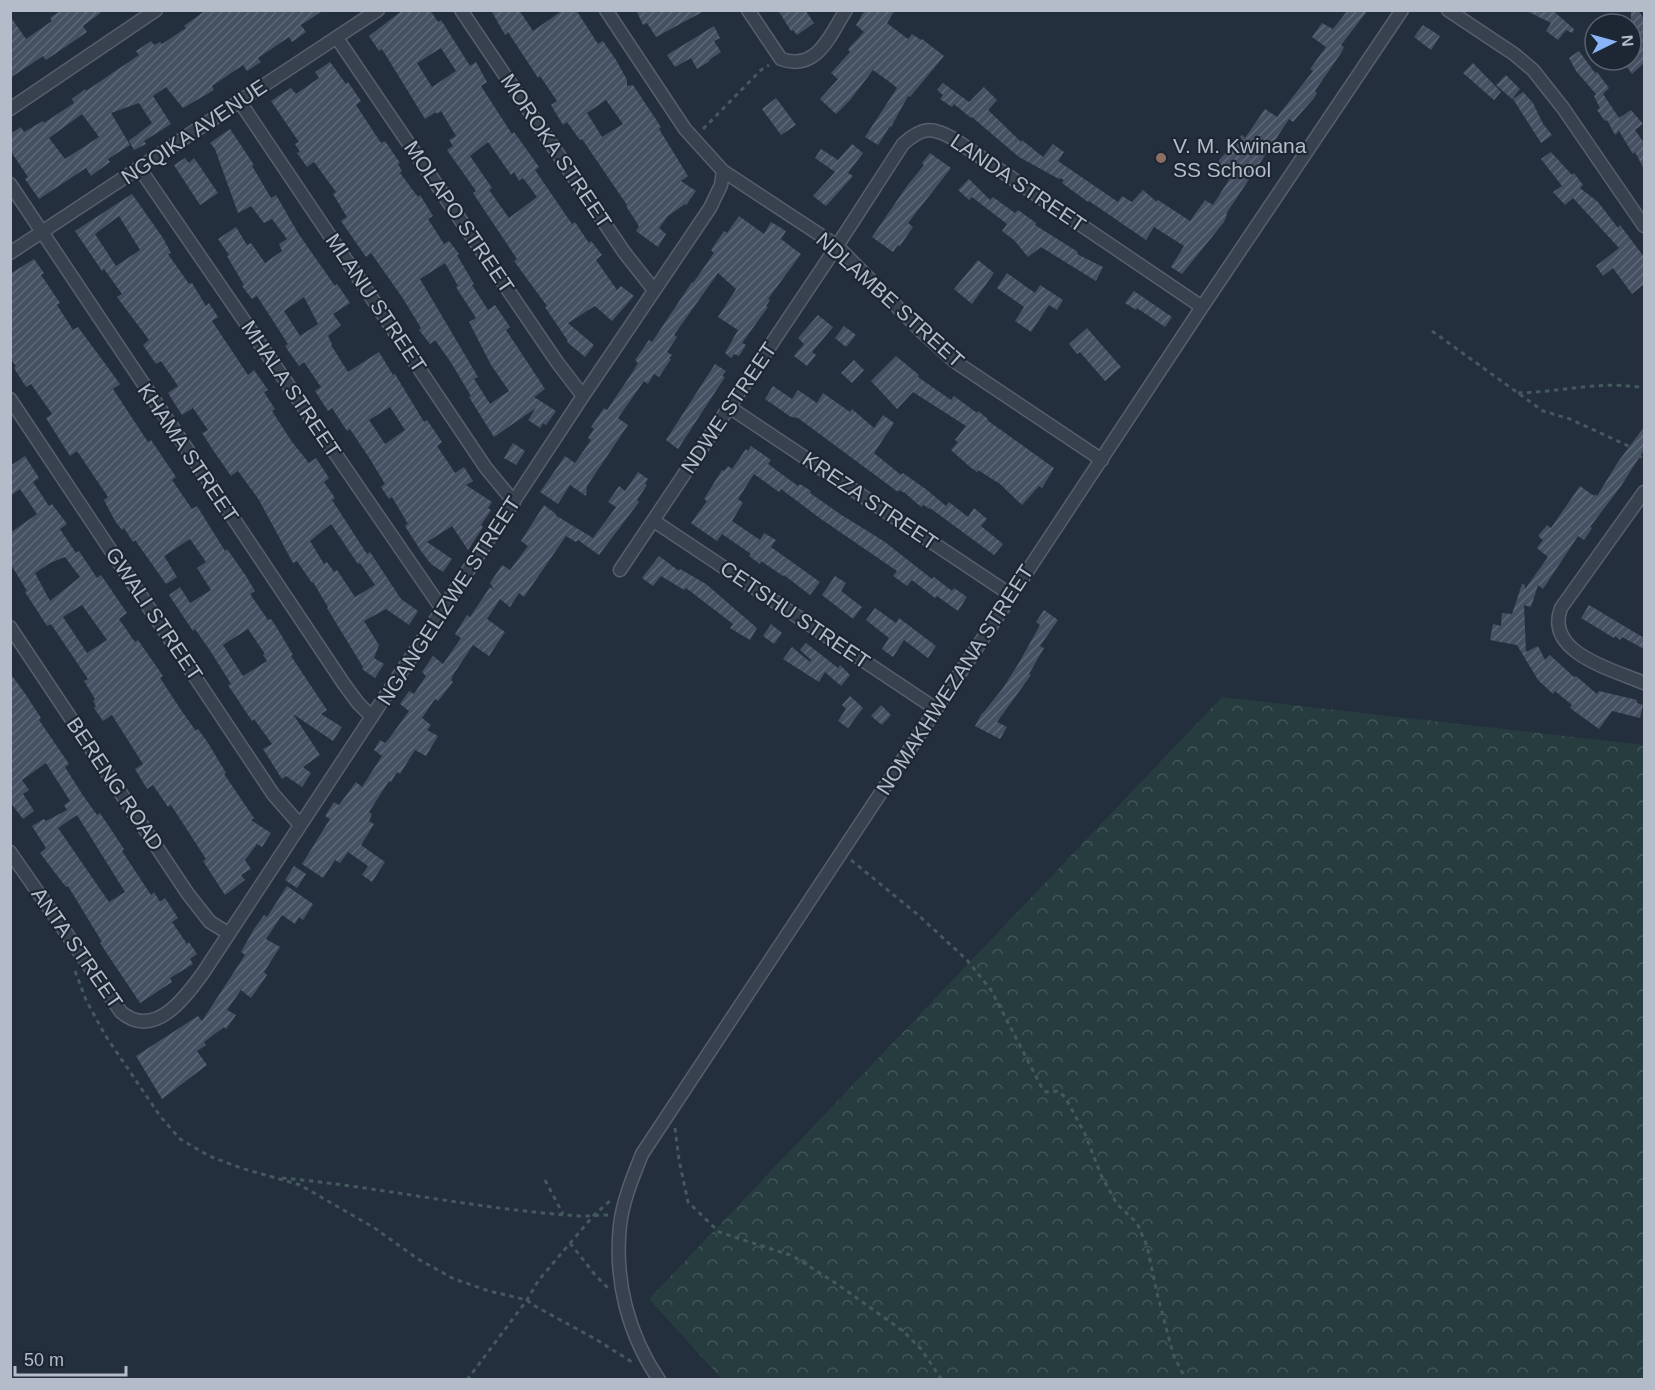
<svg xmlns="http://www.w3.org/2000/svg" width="1655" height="1390" viewBox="0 0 1655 1390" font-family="Helvetica,sans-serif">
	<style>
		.forest { fill: url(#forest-crowns) }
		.building { fill: url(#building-hatch); fill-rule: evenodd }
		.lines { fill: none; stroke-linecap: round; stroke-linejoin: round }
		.street-casing { stroke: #565f6c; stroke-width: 15 }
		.path { stroke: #44595c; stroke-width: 3; stroke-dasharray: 4.5 4.5; stroke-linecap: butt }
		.street { stroke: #38414e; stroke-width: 12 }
		.education-dot { fill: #8d6e63; stroke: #1d2633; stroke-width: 2 }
		.labels { text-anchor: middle; stroke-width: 4.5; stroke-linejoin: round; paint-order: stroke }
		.street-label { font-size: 21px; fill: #b4bcc9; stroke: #1d2633 }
		.poi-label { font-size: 21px; fill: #b4bcc9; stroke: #1d2633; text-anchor: start }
	</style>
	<defs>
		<pattern id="forest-crowns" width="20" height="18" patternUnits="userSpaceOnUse" patternTransform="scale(1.5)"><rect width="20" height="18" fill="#263c3f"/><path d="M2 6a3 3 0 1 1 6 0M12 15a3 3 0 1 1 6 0" fill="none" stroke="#435659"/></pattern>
		<pattern id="building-hatch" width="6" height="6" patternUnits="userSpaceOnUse" patternTransform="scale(1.5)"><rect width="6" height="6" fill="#455162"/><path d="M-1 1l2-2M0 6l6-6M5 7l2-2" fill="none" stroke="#5d6877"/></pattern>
	</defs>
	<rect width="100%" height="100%" fill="#242f3e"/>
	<!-- forest -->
	<path class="forest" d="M1222,697L1644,745V1379H722L649,1299Z"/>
	<!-- building -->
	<path class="building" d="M61,10H104L83,26L87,32L46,60L43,56L10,78V16L26,39L52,21L50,18Z
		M206,10H324L301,25L306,32L292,42L289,37L258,58L261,62L247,71L243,65L212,86L214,90L183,108L166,87L153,96L171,124L144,141L146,144L134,150L129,141L152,123L139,103L111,113L130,145L108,159L110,162L91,176L86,168L39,199L25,179L28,177L10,150V134L21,127L24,132L43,121L44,123L74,103L72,99L85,89L86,91L139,55L136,51L151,41L154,45L160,42L162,44L186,28L184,26ZM82,114L99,137L65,159L49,138Z
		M403,10H430L438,22L441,20L470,66L476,62L487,82L481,86L512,134L514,132L539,167L535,170L572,224L575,222L589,243L591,241L602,255L596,260L617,290L621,286L634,296L612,321L595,306L568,323L594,345L585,357L567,342L568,341L545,307L547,306L514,261L517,259L473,193L476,191L447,150L453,146L449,140L456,136L441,111L437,114L436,112L425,119L382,49L379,51L369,36ZM441,48L456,71L432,87L417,63ZM488,142L511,175L514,172L519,181L523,178L537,197L509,218L489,190L492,188L470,156Z
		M491,10H519L533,31L563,10H576L598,44L603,41L616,60L627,80V86L633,85L661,127L659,129L688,176L681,181L696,191L686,205L685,204L668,216L659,228L666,234L658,247L636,231L639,226L626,206L627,205L582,139L580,140L567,122L563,125L551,105L557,101L540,76L538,78L508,32L505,35ZM606,100L623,124L602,137L587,113Z
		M636,10H706L656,37L647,23L643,25Z
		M778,10H805L814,23L797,35L793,30L791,31Z
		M865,10H895L887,23L908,39L912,34L921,40L922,39L944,56L910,97L908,96L891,127L890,126L878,145L865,137L897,88L891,83L873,70L851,99L836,114L820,99L838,79L831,73L850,52L848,49L864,32L856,25Z
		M1348,10H1368L1341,45L1344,47L1341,53L1315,91L1317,93L1314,98L1293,122L1289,119L1226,214L1227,215L1224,222L1182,274L1171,267L1184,246L1154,227L1146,240L1089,201L1088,202L1062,183L1064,180L1060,178L1059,179L1019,157L972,117L971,118L954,104L952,107L940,99L943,95L937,90L943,83L969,102L984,87L997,100L988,110L1021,142L1022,140L1043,157L1053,144L1064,152L1058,161L1118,202L1122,196L1132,202L1143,190L1157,202L1158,200L1190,221L1205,200L1213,205L1232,175L1219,164V160L1242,135L1245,138L1265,109L1277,117L1313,71L1310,69L1326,47L1312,37L1322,23L1333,29Z
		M1525,10H1552L1574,29L1572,33L1566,30L1558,40L1546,31L1551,23Z
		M1631,10H1638L1644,19V63L1632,74L1623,61L1631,60Z
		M1423,25L1440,36L1431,50L1414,37Z
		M714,26L720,38L714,41L721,52L709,60L710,61L697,69L691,58L675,67L667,55Z
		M1579,51L1595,73L1597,72L1609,88L1603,94L1619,118L1631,110L1643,124L1635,130L1644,143V169L1635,152L1633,154L1619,131L1615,135L1607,120L1605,121L1597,110L1600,108L1594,96L1596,94L1576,71L1569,58Z
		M330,62L346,84L348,82L361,101L356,105L381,143L385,141L400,163L398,164L402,171L400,173L418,197L420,195L433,216L428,219L444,244L449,241L459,254L457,255L474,284L472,285L488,310L495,305L510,327L506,330L545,389L534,397L556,411L546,425L543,423L540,428L528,420L536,408L494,437L469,397L471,396L450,361L435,340L430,344L419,330L421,328L402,297L371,253L366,257L341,221L347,217L333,194L336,192L314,162L307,167L297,153L300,152L295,144L299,142L271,101L291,88L296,94L319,78L315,72ZM445,263L458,286L456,287L476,318L469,322L491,365L509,391L490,404L474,379L478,377L420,279Z
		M1473,63L1501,92L1494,100L1463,73Z
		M1506,75L1520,89L1512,99L1496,85Z
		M1523,92L1533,103L1543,124L1552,135L1541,143L1513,99Z
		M776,98L796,125L781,135L762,109Z
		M230,129L254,165L252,166L271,198L276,195L298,233L335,286L337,284L350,303L333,314L341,325L328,336L332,344L331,345L348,372L379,352L393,375L395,374L424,422L427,420L442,442L437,446L455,473L464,467L473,481L466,485L492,502L488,508L491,510L481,525L483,527L468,550L452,526L427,542L452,559L443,572L431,564L421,551L405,526L408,524L392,497L389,499L381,487L385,484L370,459L350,429L347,431L332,408L328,411L315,391L321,387L304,362L299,366L285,346L288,344L257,296L252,299L242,286L244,285L227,256L229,255L218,239L236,227L247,245L251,243L265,263L282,251L279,244L287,239L272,219L264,223L251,206L238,213L215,149L210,143ZM304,297L318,324L300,336L284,311ZM390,407L405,430L385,444L369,420Z
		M852,144L863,153L848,173L853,176L826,206L813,196L835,172L815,158L821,149L838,160Z
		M1551,152L1572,175L1574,173L1583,185L1580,188L1598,202L1618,228L1620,225L1644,257V284L1632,294L1613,268L1603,276L1596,266L1619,248L1573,198L1565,205L1553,192L1562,186L1541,159Z
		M930,153L951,168L908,223L913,227L900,246L898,245L893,252L872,237L907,186L924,165L922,163Z
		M185,158L189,163L194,158L218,193L200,205L174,165Z
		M969,179L990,200L993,197L1015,213L1018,210L1036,223L1035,225L1078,252L1077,254L1103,267L1096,281L1041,247L1028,257L1014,240L1002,231L1007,224L972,197L969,200L958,190Z
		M132,194L163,238L171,253L168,254L189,284L192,283L206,306L209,303L218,317L212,321L248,375L254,370L268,390L264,392L275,409L272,411L292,442L309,463L316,458L329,478L324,482L335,498L332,500L367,554L370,552L401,599L418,611L409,625L386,609L364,621L379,645L374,658L384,664L375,678L362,669L363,667L327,608L328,607L313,582L312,583L297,561L293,563L259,500L238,471L231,476L215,453L202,433L208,430L193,408L182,415L168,393L178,386L161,361L156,364L143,345L149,340L117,297L122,294L104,269L102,271L75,231ZM119,216L140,250L116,266L95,234ZM331,524L358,564L360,563L375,585L355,597L337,570L334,572L327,562L324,564L310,541Z
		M739,216L764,234L771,222L786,231L781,239L801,254L768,299L770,300L766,306L768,307L742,343L746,345L739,356L734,354L731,358L725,353L738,330L718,317L736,289L718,273L674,335L677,337L667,352L672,355L669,358L671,359L659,377L654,374L648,384L644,381L618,418L628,425L587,486L586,496L570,485L558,504L540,492L565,456L575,463L591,440L588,438L594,429L591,427L604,408L607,410L632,373L638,363L635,360L649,340L652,342L692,282L693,283L714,253L711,250L724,231L727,233Z
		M34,259L44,273L41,275L60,303L57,305L73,330L78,327L120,384L113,389L148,442L151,440L176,477L172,480L192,509L197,506L225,551L227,549L246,576L255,591L250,594L268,620L271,619L280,633L293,655L291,656L327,710L321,714L342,727L333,741L293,714L320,755L303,767L311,773L302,787L286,776L282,779L263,749L272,744L254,719L252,721L228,685L231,684L211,652L195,629L193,631L169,595L180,587L190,603L211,590L197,568L206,562L190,539L164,556L177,577L166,584L135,540L133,542L124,528L122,530L115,521L104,500L108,497L77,451L70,456L46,418L52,414L31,384L26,387L14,368L16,366L10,359V274ZM248,629L265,654L263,655L267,661L243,676L223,645Z
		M978,260L994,273L972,304L954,289Z
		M1007,273L1035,293L1040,285L1063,300L1057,310L1049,305L1031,332L1015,321L1024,307L997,288Z
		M1134,291L1172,317L1165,327L1137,308L1136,310L1125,303Z
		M818,315L833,327L812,352L816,355L807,366L794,356L804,344L798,338Z
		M844,326L856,335L846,347L835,338Z
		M1087,328L1121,367L1105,381L1080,352L1077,354L1069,344Z
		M896,356L919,375L918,377L951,400L954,396L977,413L978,411L988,419L987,420L1054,468L1042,488L1039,486L1022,505L1000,484L978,470L977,472L970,467L951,450L958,442L955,440L966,426L913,392L897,409L871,381Z
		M854,360L864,370L852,383L841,373Z
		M715,364L726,371L722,376L725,377L678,449L666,440Z
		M773,386L792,399L798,390L817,403L823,393L850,412L852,409L874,428L883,415L894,423L874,453L901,475L903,473L927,490L946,506L949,502L968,517L974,508L987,519L981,526L1003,544L994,555L930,508L929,509L924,505L921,507L905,493L899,490L898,492L798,418L791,417L765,399Z
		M1644,427V450L1621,486L1590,527L1592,528L1584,540L1578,536L1543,589L1538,585L1531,607L1524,605L1526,652L1538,646L1545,660L1550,655L1574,677L1576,676L1597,694L1599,691L1637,700V703L1643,705L1640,718L1612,711L1599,729L1570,708L1572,705L1555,691L1553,694L1538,680L1517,645L1490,640L1493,624L1501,626L1502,613L1512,614L1522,584L1525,585V589L1548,557L1537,548L1543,540L1538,536L1547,525L1551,528L1580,486L1594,496L1595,494L1597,496L1618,462Z
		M513,443L525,451L516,465L504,458Z
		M751,446L771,460L768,464L798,486L800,484L811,491L810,493L840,514L885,542L932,579L934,577L952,591L954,588L967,597L958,611L937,596L935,598L912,580L907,586L893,576L897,571L821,519L781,489L779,492L754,474L738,499L743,503L732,521L760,540L764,533L776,540L771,547L820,582L810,595L784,575L783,576L761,561L760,564L749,556L751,554L722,534L717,541L691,523L707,501L704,499L722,470L724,471L728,466L732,469L746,449L748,451Z
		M25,456L39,478L33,482L49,506L52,504L67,524L60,529L76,553L79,551L97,578L101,575L127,613L119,619L135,642L138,640L163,676L160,678L181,710L196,731L198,729L208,743L226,773L224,774L254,818L251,820L271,833L262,847L257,844L245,860L251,869L241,875L245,880L225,895L203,861L206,859L171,805L168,807L153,785L147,789L135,769L143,764L112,715L103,721L94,708L96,706L93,701L95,699L84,681L88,679L51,624L47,626L25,592L27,591L10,563V533L37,514L20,489L10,496V466ZM65,557L80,577L50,601L35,573L50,563ZM82,605L107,640L87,653L63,617Z
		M638,472L648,479L645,484L647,485L637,500L639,502L599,555L578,540L576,542L566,536L524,597L519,593L510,607L500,599L487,619L505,632L489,656L473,645L453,675L451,680L453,682L438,701L435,699L422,718L431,725L427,730L438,736L426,756L415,750L400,774L397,772L391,782L389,781L369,812L372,814L369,821L374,824L361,845L385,862L372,882L362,875L368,866L348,852L340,863L335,860L323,878L302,864L330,819L325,816L334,802L339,805L356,782L362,787L382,756L374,750L380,740L385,743L388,740L409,711L400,704L409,691L414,694L426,676L422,672L433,656L443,664L461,638L455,634L467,615L470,617L490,587L494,590L490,583L502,565L510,570L528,546L521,541L544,505L556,514L555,515L593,538L616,507L608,502L619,486L625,491Z
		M659,556L679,571L680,569L706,584L757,628L750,640L730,628L733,624L686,588L684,590L661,576L653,586L642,578Z
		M835,576L846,583L841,591L862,607L853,619L822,595Z
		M1589,605L1644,638V649L1622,637L1620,640L1615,636L1614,638L1581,618Z
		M875,608L896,623L899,618L936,646L928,658L904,640L893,657L882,649L889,638L866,620Z
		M1044,610L1058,620L1040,646L1044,648L1029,674L1031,675L997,722L1007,727L1000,739L975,726L982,713H983L1003,688L1020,661L1040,625L1036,622Z
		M771,624L782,633L774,644L763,636Z
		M806,643L838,668L840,665L850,675L841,686L825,672L819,682L783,659L792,647L810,662L811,660L800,650Z
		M10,673L26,695L41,718L39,720L69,764L65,767L82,794L97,815L100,813L124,849L122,851L151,895L154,892L160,902L165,898L178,918L172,922L187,944L189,942L197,954L190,959L193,964L170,978L172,982L140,1003L100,943L102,942L68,886L66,887L40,853L46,848L32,826L44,819L46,821L67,810L64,805L70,801L46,763L22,780L29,790L23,794L34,811L23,819L10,802ZM77,815L125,892L109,902L58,828Z
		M850,696L863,708L848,728L838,721L846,709L842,705Z
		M881,705L891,715L882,725L871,716Z
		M294,866L306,874L297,888L285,880Z
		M287,886L313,904L303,920L299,917L295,924L282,915L266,939L280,947L264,972L267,975L251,998L241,990L227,1010L236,1015L226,1029L224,1027L204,1042L206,1045L197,1051L207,1065L162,1099L136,1056L198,1016L202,1021L245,955L241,952L254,929L264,915L267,917Z"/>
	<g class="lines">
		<defs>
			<path id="street" d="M461,10L624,252L654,290
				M606,10L685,129L723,171L837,246L922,332L954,361L1102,460
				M748,10L781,59C817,72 830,35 846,10
				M1448,10L1514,54L1533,70L1563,108L1644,226
				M337,38L557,362L583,396
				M240,102L486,468L514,502
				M10,109L156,10
				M140,169L442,609
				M10,184L344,684L358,703L372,717
				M10,253L378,10
				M10,399L273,794L300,825
				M729,407L1011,595
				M1644,492L1561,608C1544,653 1614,670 1644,683
				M654,521L936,709
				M620,570L837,246L903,144C922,127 932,126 954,139L1202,307
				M10,627L188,894L210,922L228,933
				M10,852L121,1012C154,1040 185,998 203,973L583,396L710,208L721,185L723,171
				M659,1380C628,1334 614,1280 620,1225C623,1200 633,1177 642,1154L1202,307L1402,10"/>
		</defs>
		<!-- street casing -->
		<use href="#street" class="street-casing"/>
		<!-- path -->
		<path class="path" d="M703,129L761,70L769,65
			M1432,331L1543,411L1570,419L1635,449L1644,462
			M1518,393C1560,392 1603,380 1644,388
			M851,860L917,914L967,960L991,990L1041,1086L1046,1092L1058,1091L1065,1097L1085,1134L1101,1175L1117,1204L1137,1223L1147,1246L1157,1293L1173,1354L1186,1380
			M75,971L86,1000L105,1035L160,1116L180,1139L209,1156L241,1168L300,1185L373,1227L418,1259L454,1279L489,1291L527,1300L533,1305L597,1340L632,1362
			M675,1128L679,1160L688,1202L719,1232L793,1256L837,1284L903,1331L921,1349L942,1380
			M282,1178C382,1187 480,1210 581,1216C590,1216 599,1215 608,1215
			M545,1180L563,1214
			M570,1243L596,1276L609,1289
			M467,1380L527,1300L538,1281L594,1215L612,1199"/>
		<!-- street -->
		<use href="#street" class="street"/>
	</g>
	<!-- markers -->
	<circle class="education-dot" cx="1161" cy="158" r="6"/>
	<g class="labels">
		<!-- street labels -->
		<g class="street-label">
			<text transform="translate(194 132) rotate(-34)" y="7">NGQIKA AVENUE</text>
			<text transform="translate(556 151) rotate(56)" y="7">MOROKA STREET</text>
			<text transform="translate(1018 183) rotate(34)" y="7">LANDA STREET</text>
			<text transform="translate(459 217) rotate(56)" y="7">MOLAPO STREET</text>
			<text transform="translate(890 300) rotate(42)" y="7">NDLAMBE STREET</text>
			<text transform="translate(376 303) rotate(56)" y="7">MLANU STREET</text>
			<text transform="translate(291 389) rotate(56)" y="7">MHALA STREET</text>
			<text transform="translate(729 408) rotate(-56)" y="7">NDWE STREET</text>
			<text transform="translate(188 453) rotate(56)" y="7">KHAMA STREET</text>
			<text transform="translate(870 501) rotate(34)" y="7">KREZA STREET</text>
			<text transform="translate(449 601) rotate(-57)" y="7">NGANGELIZWE STREET</text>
			<text transform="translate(154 614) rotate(56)" y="7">GWALI STREET</text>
			<text transform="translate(795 615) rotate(34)" y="7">CETSHU STREET</text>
			<text transform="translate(955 680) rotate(-57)" y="7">NOMAKHWEZANA STREET</text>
			<text transform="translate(115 784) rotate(56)" y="7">BERENG ROAD</text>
			<text transform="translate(77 948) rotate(55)" y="7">ANTA STREET</text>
		</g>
		<!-- poi labels -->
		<g class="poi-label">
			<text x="1173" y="153">V. M. Kwinana<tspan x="1173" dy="24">SS School</tspan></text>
		</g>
	</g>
	<!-- border -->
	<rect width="1655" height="1390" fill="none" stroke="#b4bcc9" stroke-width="24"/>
	<!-- north arrow -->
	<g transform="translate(1613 42) rotate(85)"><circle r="28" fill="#1d2633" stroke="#59626f" stroke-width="1.5"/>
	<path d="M0-4.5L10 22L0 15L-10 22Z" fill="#8ab4f8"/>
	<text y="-9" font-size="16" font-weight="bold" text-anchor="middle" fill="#b4bcc9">N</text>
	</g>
	<!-- scale -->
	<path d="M15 1366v9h111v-9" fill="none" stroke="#b4bcc9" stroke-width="3"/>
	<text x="24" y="1366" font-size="18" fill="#b4bcc9" stroke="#1d2633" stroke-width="4.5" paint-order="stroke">50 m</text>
</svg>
